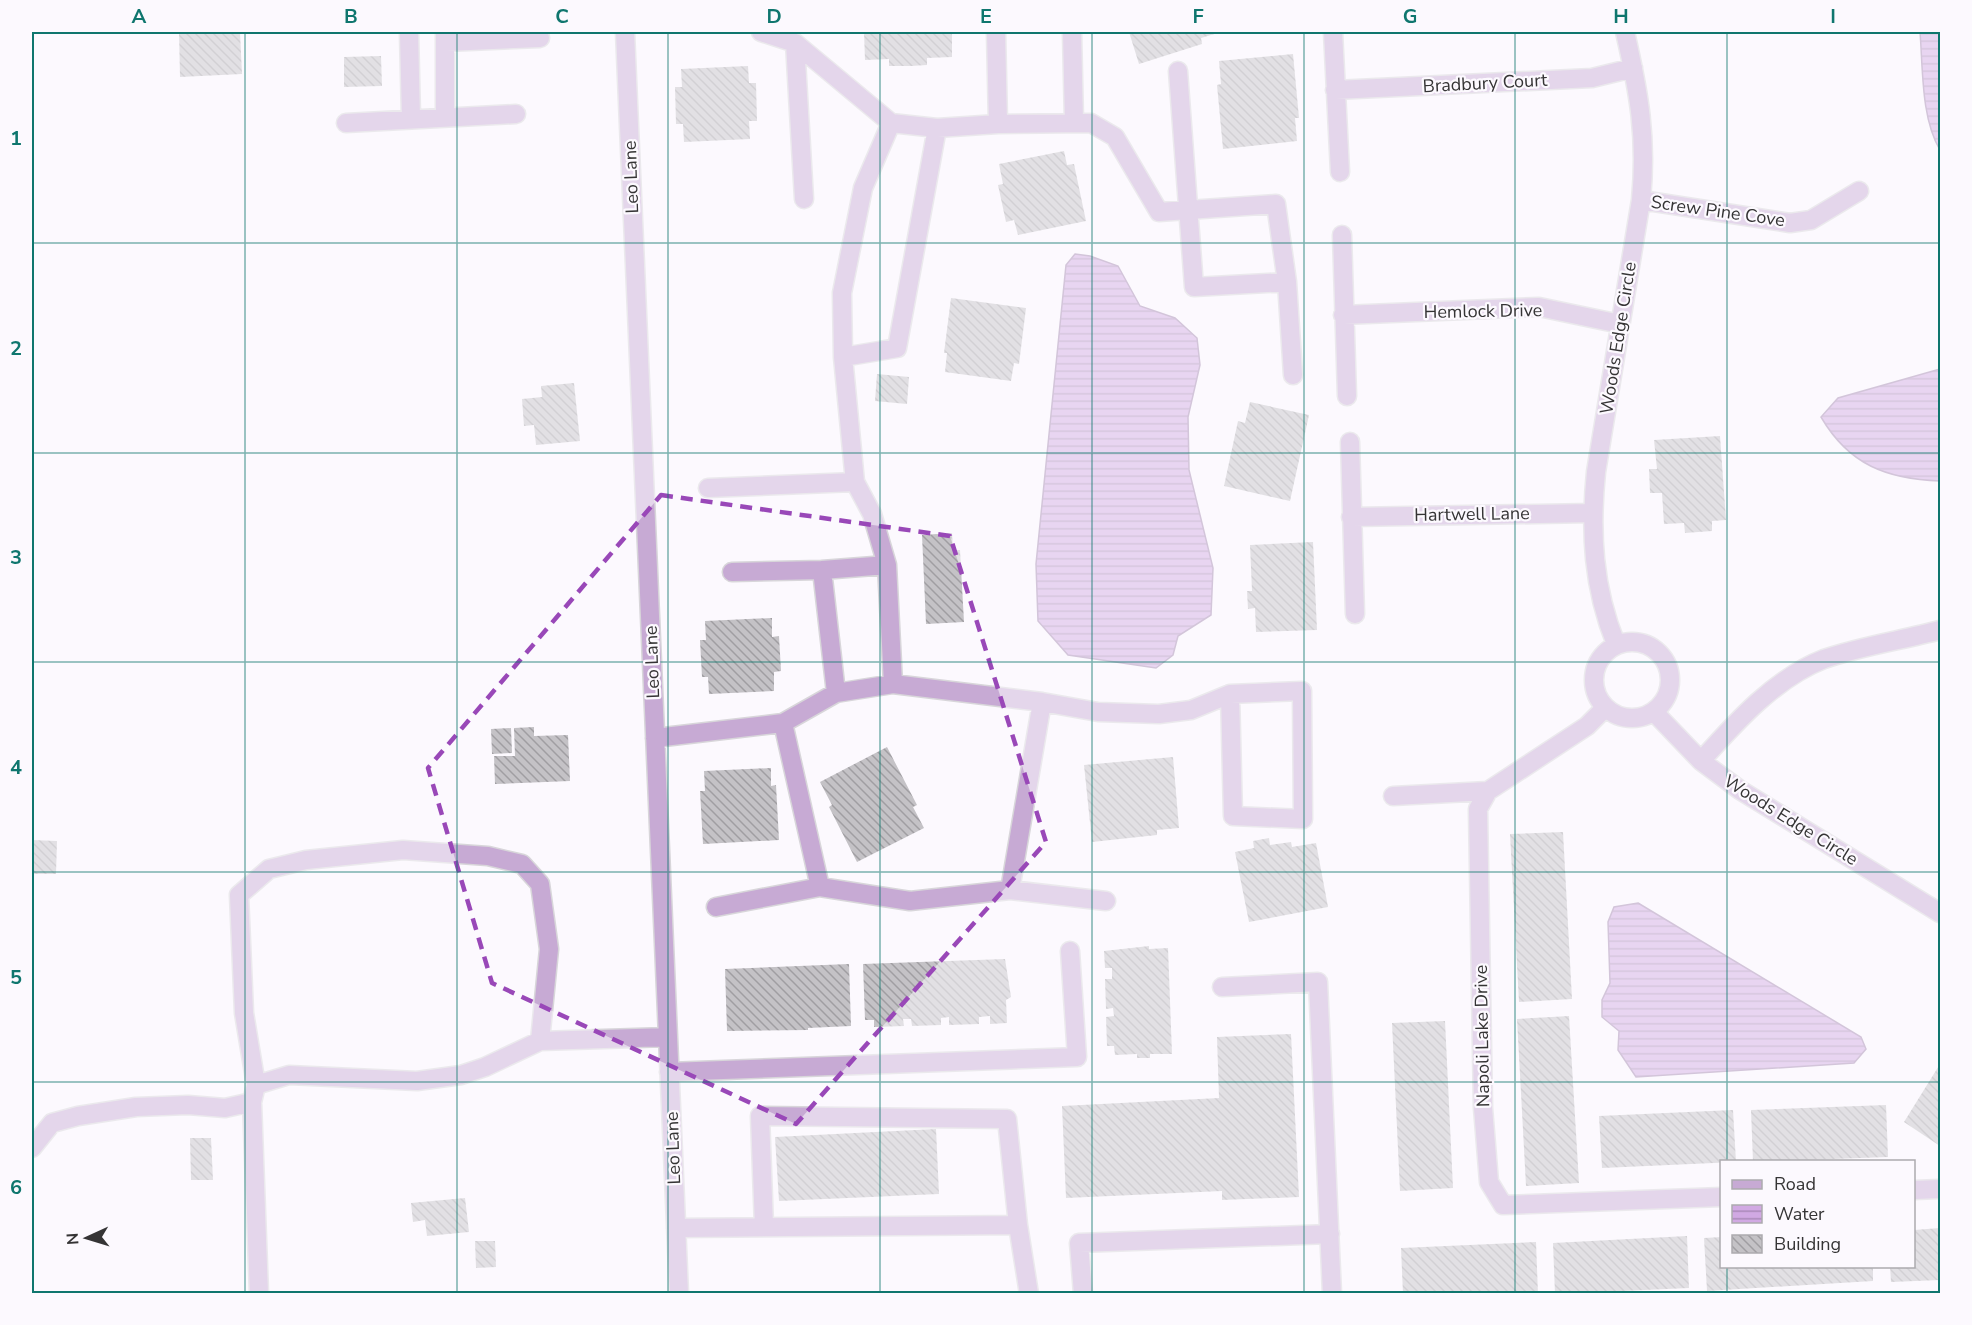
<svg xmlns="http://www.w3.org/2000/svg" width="1972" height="1325" viewBox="0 0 1972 1325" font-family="'Nunito Sans',sans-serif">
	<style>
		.water { fill: url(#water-rules); stroke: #a286af; stroke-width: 1.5 }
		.building { fill: url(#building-back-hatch) }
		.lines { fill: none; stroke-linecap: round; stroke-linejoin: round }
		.minor-casing { stroke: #d8d6da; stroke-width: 21 }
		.minor { stroke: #c7aad4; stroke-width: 18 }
		.marked { fill: none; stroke: #9948b8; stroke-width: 4.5; stroke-dasharray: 12 8; stroke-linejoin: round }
		.grid { fill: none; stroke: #0f766e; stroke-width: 1.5; stroke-opacity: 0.55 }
		.labels { text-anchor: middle; stroke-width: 4.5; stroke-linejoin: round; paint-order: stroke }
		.street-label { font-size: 18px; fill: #353435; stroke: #fcf9fe }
		.neatline { fill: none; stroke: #0f766e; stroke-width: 2 }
		.grid-label { font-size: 20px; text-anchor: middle; font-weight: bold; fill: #0f766e }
	</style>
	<defs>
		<pattern id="water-rules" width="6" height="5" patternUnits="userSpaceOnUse" patternTransform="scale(1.5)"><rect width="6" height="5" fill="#d1a9e3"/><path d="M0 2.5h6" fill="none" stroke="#aa8ab9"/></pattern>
		<pattern id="building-back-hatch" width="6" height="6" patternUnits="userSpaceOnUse" patternTransform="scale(1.5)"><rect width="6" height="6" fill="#c4c2c6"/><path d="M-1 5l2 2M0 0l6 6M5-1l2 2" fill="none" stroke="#a09ea2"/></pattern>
	</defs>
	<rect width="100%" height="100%" fill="#fcf9fe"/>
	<!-- water -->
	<path class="water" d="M1920,32H1940V150C1921,118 1923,69 1920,32Z
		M1075,254L1090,256L1118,266L1140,306L1175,318L1197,338L1200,365L1188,417L1189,470L1213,568L1211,615L1178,636L1173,655L1156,668L1068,655L1038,621L1036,564L1066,265Z
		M1940,369V481C1887,479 1849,465 1821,417L1838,398Z
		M1638,903L1861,1037L1866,1049L1854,1063L1636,1077L1618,1050L1619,1031L1602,1017V1000L1610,983L1608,922L1614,907Z"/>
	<!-- building -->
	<path class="building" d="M179,32H240L242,74L180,77Z
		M864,32H952V57L927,58V65L911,66H889V59L865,60Z
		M1129,32H1221L1201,38L1202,44L1139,64Z
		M1293,54L1299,118H1295L1297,141L1223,149L1217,85L1221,84L1219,61Z
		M381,56L382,86L344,87V57Z
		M748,66L749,83H756L757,121H749L750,139L684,142L683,124H676L675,87H682L681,69Z
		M1064,151L1067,165L1074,164L1086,221L1018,235L1014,220L1006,222L998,185L1003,184L999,164Z
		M951,298L1026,308L1019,364L1014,363L1011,381L945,372L947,353H944Z
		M877,374L909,377L907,404L875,401Z
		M574,383L580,441L536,445L534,425L524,426L522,399L542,397L541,386Z
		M1250,402L1309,415L1290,501L1224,486L1238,421L1245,423Z
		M1720,436L1726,520L1712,521V531L1685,533L1684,523L1664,524L1662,493H1650L1649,469H1657L1654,440Z
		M952,533L953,550H960L964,622L926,624L922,535Z
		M1313,542L1317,630L1256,632L1255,608L1248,609L1247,591H1252L1250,545Z
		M772,618V637L779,636L781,671L774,672V691L709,694L708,677H702L700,640H706L705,621Z
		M534,727V736L568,735L570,781L495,784L494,756H515L514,728Z
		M511,728L512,753L492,754L491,729Z
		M887,747L917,805L913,807L924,828L857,862L829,807L832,805L820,782Z
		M1173,757L1179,828L1157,830V835L1092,842L1084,765Z
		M771,768V786L776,785L779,840L703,844L700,791H705L704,771Z
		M1563,832L1572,999L1519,1002L1510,834Z
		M1269,838L1270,845L1291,842L1292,847L1316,843L1328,907L1249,922L1235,852L1254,848L1253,841Z
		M32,840L57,841L56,874H32Z
		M1149,946V949L1168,948L1172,1054H1150V1058H1137V1054L1115,1055L1114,1046H1107L1106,1017L1114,1016L1113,1008L1106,1009L1105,979H1112V968H1105L1104,951Z
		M1005,959L1011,997L1006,1000L1007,1023L990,1024V1016L979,1017V1024L949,1025V1017L941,1018V1025L912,1026L911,1019H903L904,1026L874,1027V1020H865L863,964Z
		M849,964L851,1026L808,1028V1030L727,1031L725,969Z
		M1569,1016L1579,1183L1526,1186L1517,1019Z
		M1445,1021L1453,1188L1400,1191L1392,1023Z
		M1291,1034L1299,1197L1222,1200V1191L1066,1198L1062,1106L1219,1098L1217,1037Z
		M1940,1064V1146L1904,1122Z
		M1886,1105L1888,1157L1753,1162L1751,1110Z
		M1733,1110L1736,1162L1602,1168L1599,1116Z
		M936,1129L939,1194L779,1201L775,1137Z
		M190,1138H211L213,1180H191Z
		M465,1198L469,1232L427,1236L425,1220L413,1222L411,1203Z
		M1940,1228V1280L1891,1282L1890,1266H1914V1230Z
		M1687,1236L1689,1288L1555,1294L1553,1243Z
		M1722,1237V1266H1873V1281L1707,1291L1704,1238Z
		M475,1241H495L496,1267L476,1268Z
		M1536,1242L1538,1294H1403L1401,1248Z"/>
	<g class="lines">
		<defs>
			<path id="minor" d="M409,32L411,119
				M625,32L679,1294
				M761,32L795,43
				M1072,32L1074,123
				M1333,32L1340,172
				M446,42L540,38
				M1178,71L1194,287L1287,282
				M1335,90L1592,78L1633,68
				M445,118V32
				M346,123L516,114
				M891,123L937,128L998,124L996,32
				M998,124L1091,123L1115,137L1159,212L1276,204L1287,282L1293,375
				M804,199L795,43L891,123L863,188L842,293L843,357L855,482
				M1641,200L1790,223L1811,220L1859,191
				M1342,235L1347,396
				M1343,315L1539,307L1620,324
				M843,357L897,348L937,128
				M1350,442L1355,614
				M708,488L855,482L872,514L887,565L893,684
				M1351,517L1592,513
				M822,570L887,565
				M732,572L822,570L836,693
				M1594 680a38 38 0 1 1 76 0a38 38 0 1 1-76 0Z
				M1616,644C1593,588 1590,532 1596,472L1641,200C1647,137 1639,93 1625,32
				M1042,702L1098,712L1159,714L1191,710L1230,694L1302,691L1303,819L1233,816L1230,694
				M1605,708L1587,726L1488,791L1478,809L1483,1108L1489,1182L1503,1205L1722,1197
				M1654,712L1701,761L1740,790L1940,913
				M783,723L836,693L893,684L1042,702L1010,890
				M655,738L783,723L820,887L716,907
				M1701,761C1735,723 1775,678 1824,659C1861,646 1903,640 1940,630
				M1393,796L1488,791
				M820,887L910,901L1010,890L1106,901
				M1222,987L1318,982L1332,1294
				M669,1072L1077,1057L1070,951
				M256,1085L244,1013L239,895L269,869L306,860L403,850L488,856L522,864L540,884L549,949L540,1041
				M32,1148L52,1123L78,1116L136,1107L188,1105L225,1108L252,1102
				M1914,1190L1940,1189
				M764,1227L760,1116L1007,1119L1018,1225
				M676,1228L1018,1225L1029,1294
				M259,1294L252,1102L256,1085L289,1075L417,1081L461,1075L485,1067L540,1041L668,1037
				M1083,1294L1079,1243L1330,1234"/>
		</defs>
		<!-- minor casing -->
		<use href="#minor" class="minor-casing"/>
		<!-- minor -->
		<use href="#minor" class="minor"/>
	</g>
	<!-- marked area -->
	<path d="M0 0H1972V1325H0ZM661,495L950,536L1046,842L796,1124L492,983L428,768Z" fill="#fcf9fe" fill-opacity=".55" fill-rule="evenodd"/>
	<path class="marked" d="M661,495L950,536L1046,842L796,1124L492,983L428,768Z"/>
	<!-- grid -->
	<path class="grid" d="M245,32V1294M457,32V1294M668,32V1294M880,32V1294M1092,32V1294M1304,32V1294M1515,32V1294M1727,32V1162M32,243H1940M32,453H1940M32,662H1940M32,872H1940M32,1082H1940M1727,1266V1294"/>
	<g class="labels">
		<!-- street labels -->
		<g class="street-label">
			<text transform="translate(1485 83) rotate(-3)" y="6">Bradbury Court</text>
			<text transform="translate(631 177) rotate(-92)" y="6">Leo Lane</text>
			<text transform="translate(1718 211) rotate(8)" y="6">Screw Pine Cove</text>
			<text transform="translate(1483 311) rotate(-1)" y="6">Hemlock Drive</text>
			<text transform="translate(1618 338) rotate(-81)" y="6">Woods Edge Circle</text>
			<text transform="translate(1472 514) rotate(-1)" y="6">Hartwell Lane</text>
			<text transform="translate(652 662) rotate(-92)" y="6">Leo Lane</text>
			<text transform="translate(1791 820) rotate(32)" y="6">Woods Edge Circle</text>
			<text transform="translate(1482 1036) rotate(-91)" y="6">Napoli Lake Drive</text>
			<text transform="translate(673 1148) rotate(-92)" y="6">Leo Lane</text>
		</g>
	</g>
	<!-- border -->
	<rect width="1972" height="1325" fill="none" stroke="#fcf9fe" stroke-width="66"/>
	<!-- legend -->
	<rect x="1720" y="1160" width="195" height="108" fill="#fcf9fe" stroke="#acaaae" stroke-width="1.5"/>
	<rect x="1732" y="1180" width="30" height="9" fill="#c7aad4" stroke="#acaaae" stroke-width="1.5"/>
	<text x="1774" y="1190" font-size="18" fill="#353435">Road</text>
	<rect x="1732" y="1205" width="30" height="18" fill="url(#water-rules)" stroke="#acaaae" stroke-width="1.5"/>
	<text x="1774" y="1220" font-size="18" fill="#353435">Water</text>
	<rect x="1732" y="1235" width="30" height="18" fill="url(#building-back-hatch)" stroke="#acaaae" stroke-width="1.5"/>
	<text x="1774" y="1250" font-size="18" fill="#353435">Building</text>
	<!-- north arrow -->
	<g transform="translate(87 1238) rotate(266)" stroke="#fcf9fe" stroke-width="4.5" paint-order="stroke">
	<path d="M0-4.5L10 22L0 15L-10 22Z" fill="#353435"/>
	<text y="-9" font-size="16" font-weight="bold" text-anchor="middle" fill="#353435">N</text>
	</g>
	<rect x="33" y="33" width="1906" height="1259" class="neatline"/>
	<g class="grid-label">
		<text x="139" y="23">A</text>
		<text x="351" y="23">B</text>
		<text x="562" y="23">C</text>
		<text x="774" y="23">D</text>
		<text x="986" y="23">E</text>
		<text x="1198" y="23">F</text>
		<text x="1410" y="23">G</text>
		<text x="1621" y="23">H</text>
		<text x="1833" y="23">I</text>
		<text x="16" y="145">1</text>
		<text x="16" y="355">2</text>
		<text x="16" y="564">3</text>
		<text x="16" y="774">4</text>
		<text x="16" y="984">5</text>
		<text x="16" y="1194">6</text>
	</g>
</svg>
